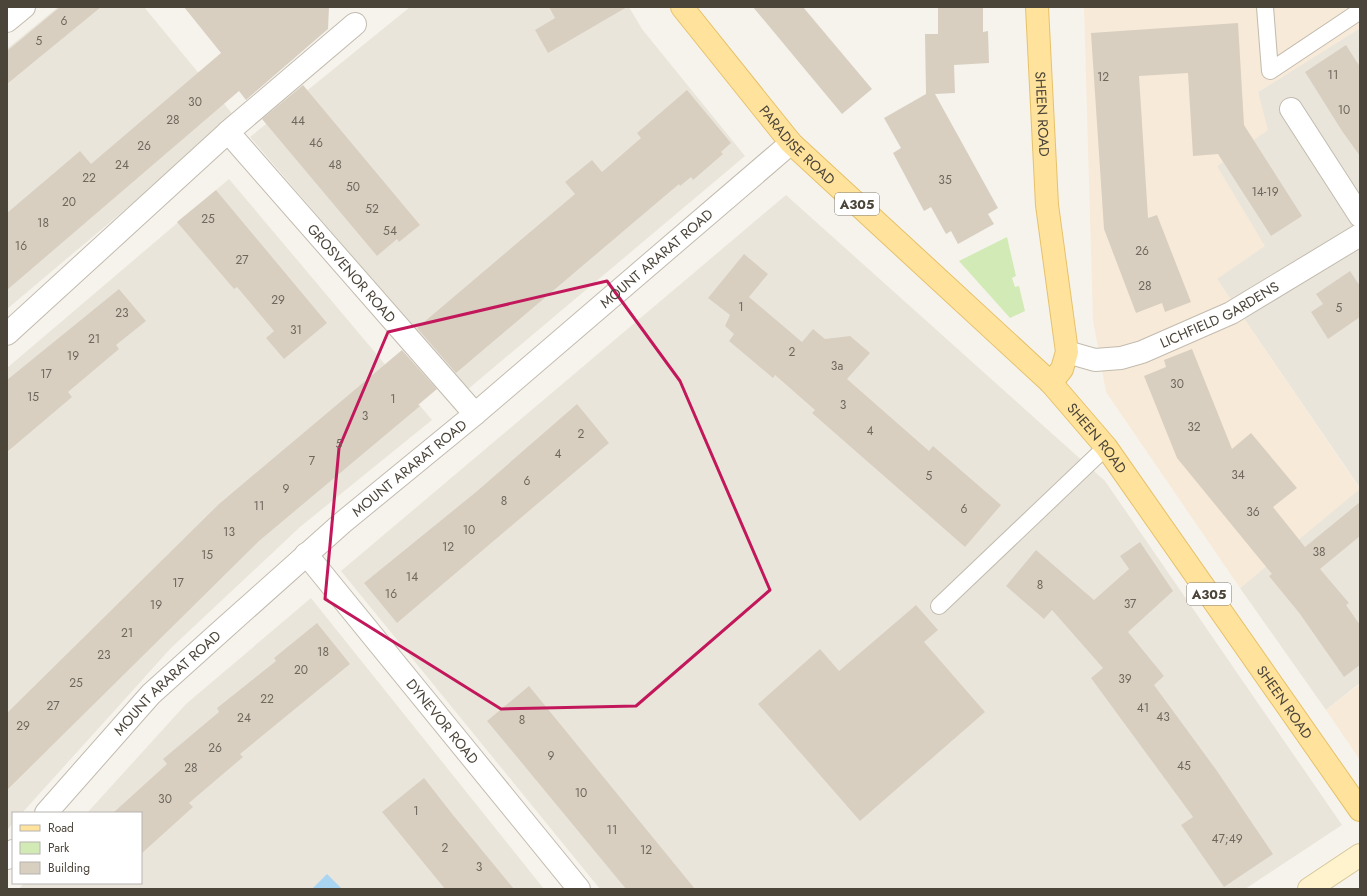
<svg xmlns="http://www.w3.org/2000/svg" width="1367" height="896" viewBox="0 0 1367 896" font-family="Jost,sans-serif">
	<style>
		.residential { fill: #eae5da }
		.commercial { fill: #f7ead8 }
		.green { fill: #d2eab5 }
		.water { fill: #a9d4f2 }
		.building { fill: #d8cfc1 }
		.lines { fill: none; stroke-linecap: round; stroke-linejoin: round }
		.lane-casing { stroke: #c2bbae; stroke-width: 18 }
		.street-casing { stroke: #c2bbae; stroke-width: 24 }
		.secondary-casing { stroke: #d6c79b; stroke-width: 24 }
		.primary-casing { stroke: #e6c16a; stroke-width: 24 }
		.lane { stroke: #fff; stroke-width: 16 }
		.street { stroke: #fff; stroke-width: 22 }
		.secondary { stroke: #fff3cd; stroke-width: 22 }
		.primary { stroke: #ffe39c; stroke-width: 22 }
		.marked { fill: none; stroke: #c2185b; stroke-width: 3; stroke-linejoin: round }
		.labels { text-anchor: middle; stroke-width: 3; stroke-linejoin: round; paint-order: stroke }
		.number-label { font-size: 12px; fill: #6e675b }
		.shield { fill: #fff; stroke: #817c74; stroke-width: 1 }
		.shield-label { font-size: 13px; font-weight: bold; fill: #4b4439 }
		.street-label { font-size: 14px; fill: #4b4439; stroke: #fff }
	</style>
	<rect width="100%" height="100%" fill="#f6f3ec"/>
	<!-- residential -->
	<path class="residential" d="M58,7H144L235,117L7,309V49Z
		M410,7H629L642,29L745,156L467,390L250,137Z
		M1360,28V683L1326,710L1240,588L1360,488L1217,279V166L1267,130L1258,92Z
		M229,179L432,420L300,527L171,648L22,813H13V823L7,830V368Z
		M786,195L1105,481L1342,825L1245,889H600L341,571Z
		M311,598L544,889H19L24,883H141V813H87L186,704Z"/>
	<!-- commercial -->
	<path class="commercial" d="M1084,7H1360V28L1258,92L1268,130L1217,166L1265,246L1217,279L1360,489L1240,588L1106,392L1093,320Z
		M1360,684V760L1326,710Z"/>
	<!-- green -->
	<path class="green" d="M1007,237L1016,276L1012,278L1015,287L1019,286L1025,311L1010,318L959,261Z"/>
	<!-- water -->
	<path class="water" d="M327,874L341,888L312,889Z"/>
	<!-- building -->
	<path class="building" d="M60,7H101L7,84V51Z
		M184,7H329L328,29L246,100L239,91L7,290V213L80,151L91,164L221,53Z
		M549,7H627L548,53L535,30L555,18Z
		M753,7H803L872,89L842,114Z
		M938,7H983V32L988,31L989,63L954,65L955,93L935,94L998,208L988,214L994,224L958,244L951,231L946,234L931,207L924,211L893,153L901,148L884,118L926,94L925,34H938Z
		M1238,23L1244,125L1302,216L1271,236L1218,154L1193,156L1188,73L1139,76L1148,218L1157,215L1191,302L1165,312L1162,303L1136,313L1104,229L1091,33Z
		M1346,45L1360,67V156L1342,131L1305,72Z
		M303,85L420,225L399,242L397,239L377,256L262,119Z
		M687,90L731,143L721,152L723,154L693,180L691,177L680,186L679,184L456,373L417,328L575,194L565,182L592,160L602,172L641,138L637,133Z
		M216,190L327,323L284,359L266,338L274,331L237,287L234,289L177,222Z
		M744,254L768,274L749,297L802,342L813,329L825,339L850,336L870,353L847,379L929,451L933,446L1001,505L965,547L812,413L815,410L775,375L773,378L729,341L734,334L725,326L730,315L708,298Z
		M1350,271L1360,286V317L1328,339L1311,312L1323,304L1316,294Z
		M119,289L146,321L116,345L119,349L68,392L72,397L7,452V380Z
		M1192,349L1232,449L1251,433L1297,488L1273,507L1305,547L1360,502V536L1320,569L1349,603L1346,605L1360,625V665L1344,677L1300,614L1269,576L1272,574L1177,458L1144,376L1166,367L1164,360Z
		M402,350L437,389L418,405L420,406L259,541L7,790V713L219,504Z
		M577,404L609,443L397,623L364,583L476,492Z
		M1140,542L1173,591L1128,632L1164,676L1154,685L1217,771L1273,854L1224,887L1181,825L1193,817L1091,678L1103,668L1052,610L1044,619L1006,586L1036,550L1094,600L1129,569L1120,556Z
		M916,605L938,630L924,642L985,712L860,821L758,704L820,649L839,671Z
		M317,623L350,664L240,754L243,757L189,803L193,807L141,854V813H113L167,764L163,759L219,712L217,708L276,661L274,658Z
		M529,686L601,774L695,889H626L517,757L487,721Z
		M424,778L453,815L514,889H445L382,812Z"/>
	<g class="lines">
		<defs>
			<path id="lane" d="M1265,7L1270,71L1360,11
				M939,606L1106,447"/>
			<g id="street">
				<path d="M7,21L24,7"/>
				<path d="M1291,109L1360,216"/>
				<path d="M228,132L355,24"/>
				<path id="s1" d="M7,334L228,132L475,414"/>
				<path id="s2" d="M1067,352L1095,360L1121,358L1142,352L1231,313L1360,235"/>
				<path id="s3" d="M306,554L579,889"/>
				<path id="s4" d="M46,813L151,694L221,631L342,523L475,414L791,143"/>
				<path d="M7,858L13,851"/>
			</g>
			<path id="secondary" d="M1309,889L1360,855"/>
			<g id="primary">
				<path id="s5" d="M682,7L791,143L1051,383L1106,447L1360,810"/>
				<path id="s6" d="M1037,7L1047,205L1067,352L1062,369L1051,383"/>
			</g>
		</defs>
		<!-- lane casing -->
		<use href="#lane" class="lane-casing"/>
		<!-- street casing -->
		<use href="#street" class="street-casing"/>
		<!-- secondary casing -->
		<use href="#secondary" class="secondary-casing"/>
		<!-- primary casing -->
		<use href="#primary" class="primary-casing"/>
		<!-- lane -->
		<use href="#lane" class="lane"/>
		<!-- street -->
		<use href="#street" class="street"/>
		<!-- secondary -->
		<use href="#secondary" class="secondary"/>
		<!-- primary -->
		<use href="#primary" class="primary"/>
	</g>
	<!-- marked area -->
	<path class="marked" d="M607,281L680,381L770,590L636,706L501,709L325,599L339,448L388,332Z"/>
	<g class="labels">
		<!-- number labels -->
		<g class="number-label">
			<text x="64" y="25">6</text>
			<text x="39" y="45">5</text>
			<text x="1333" y="79">11</text>
			<text x="1103" y="81">12</text>
			<text x="195" y="106">30</text>
			<text x="1344" y="114">10</text>
			<text x="173" y="124">28</text>
			<text x="298" y="125">44</text>
			<text x="316" y="147">46</text>
			<text x="144" y="150">26</text>
			<text x="122" y="169">24</text>
			<text x="335" y="169">48</text>
			<text x="89" y="182">22</text>
			<text x="945" y="184">35</text>
			<text x="353" y="191">50</text>
			<text x="1265" y="196">14-19</text>
			<text x="69" y="206">20</text>
			<text x="372" y="213">52</text>
			<text x="208" y="223">25</text>
			<text x="43" y="227">18</text>
			<text x="390" y="235">54</text>
			<text x="21" y="250">16</text>
			<text x="1142" y="255">26</text>
			<text x="242" y="264">27</text>
			<text x="1145" y="290">28</text>
			<text x="278" y="304">29</text>
			<text x="741" y="311">1</text>
			<text x="1339" y="312">5</text>
			<text x="122" y="317">23</text>
			<text x="296" y="334">31</text>
			<text x="94" y="343">21</text>
			<text x="792" y="356">2</text>
			<text x="73" y="360">19</text>
			<text x="837" y="370">3a</text>
			<text x="46" y="378">17</text>
			<text x="1177" y="388">30</text>
			<text x="33" y="401">15</text>
			<text x="393" y="403">1</text>
			<text x="843" y="409">3</text>
			<text x="365" y="420">3</text>
			<text x="1194" y="431">32</text>
			<text x="870" y="435">4</text>
			<text x="581" y="438">2</text>
			<text x="339" y="448">5</text>
			<text x="558" y="458">4</text>
			<text x="312" y="465">7</text>
			<text x="1238" y="479">34</text>
			<text x="929" y="480">5</text>
			<text x="527" y="485">6</text>
			<text x="286" y="493">9</text>
			<text x="504" y="505">8</text>
			<text x="259" y="510">11</text>
			<text x="964" y="513">6</text>
			<text x="1253" y="516">36</text>
			<text x="469" y="534">10</text>
			<text x="229" y="536">13</text>
			<text x="448" y="551">12</text>
			<text x="1319" y="556">38</text>
			<text x="207" y="559">15</text>
			<text x="412" y="581">14</text>
			<text x="178" y="587">17</text>
			<text x="1040" y="589">8</text>
			<text x="391" y="598">16</text>
			<text x="1130" y="608">37</text>
			<text x="156" y="609">19</text>
			<text x="127" y="637">21</text>
			<text x="323" y="656">18</text>
			<text x="104" y="659">23</text>
			<text x="301" y="674">20</text>
			<text x="1125" y="683">39</text>
			<text x="76" y="687">25</text>
			<text x="267" y="703">22</text>
			<text x="53" y="710">27</text>
			<text x="1143" y="712">41</text>
			<text x="1163" y="721">43</text>
			<text x="244" y="722">24</text>
			<text x="522" y="724">8</text>
			<text x="23" y="730">29</text>
			<text x="215" y="752">26</text>
			<text x="551" y="760">9</text>
			<text x="1184" y="770">45</text>
			<text x="191" y="772">28</text>
			<text x="581" y="797">10</text>
			<text x="165" y="803">30</text>
			<text x="416" y="815">1</text>
			<text x="612" y="834">11</text>
			<text x="1227" y="843">47;49</text>
			<text x="445" y="852">2</text>
			<text x="646" y="854">12</text>
			<text x="479" y="871">3</text>
		</g>
		<!-- shield labels -->
		<g class="shield">
			<rect x="835" y="193" width="44" height="22" rx="3"/>
			<rect x="1187" y="583" width="44" height="22" rx="3"/>
		</g>
		<g class="shield-label">
			<text x="857" y="209">A305</text>
			<text x="1209" y="599">A305</text>
		</g>
		<!-- street labels -->
		<g class="street-label">
			<text dy="5" stroke="none"><textPath href="#s6" startOffset="107">SHEEN ROAD</textPath></text>
			<text dy="5" stroke="none"><textPath href="#s5" startOffset="180">PARADISE ROAD</textPath></text>
			<text dy="5" stroke="none"><textPath href="#s4" startOffset="826">MOUNT ARARAT ROAD</textPath></text>
			<text dy="5" stroke="none"><textPath href="#s1" startOffset="487">GROSVENOR ROAD</textPath></text>
			<text dy="5" stroke="none"><textPath href="#s2" startOffset="163">LICHFIELD GARDENS</textPath></text>
			<text dy="5" stroke="none"><textPath href="#s5" startOffset="600">SHEEN ROAD</textPath></text>
			<text dy="5" stroke="none"><textPath href="#s4" startOffset="502">MOUNT ARARAT ROAD</textPath></text>
			<text dy="5" stroke="none"><textPath href="#s4" startOffset="178">MOUNT ARARAT ROAD</textPath></text>
			<text dy="5" stroke="none"><textPath href="#s5" startOffset="924">SHEEN ROAD</textPath></text>
			<text dy="5" stroke="none"><textPath href="#s3" startOffset="216">DYNEVOR ROAD</textPath></text>
		</g>
	</g>
	<!-- border -->
	<rect width="1367" height="896" fill="none" stroke="#4b4439" stroke-width="16"/>
	<!-- legend -->
	<rect x="12" y="812" width="130" height="72" fill="#ffffff" stroke="#b7b4b0"/>
	<rect x="20" y="825" width="20" height="6" fill="#ffe39c" stroke="#b7b4b0"/>
	<text x="48" y="832" font-size="12" fill="#4b4439">Road</text>
	<rect x="20" y="842" width="20" height="12" fill="#d2eab5" stroke="#b7b4b0"/>
	<text x="48" y="852" font-size="12" fill="#4b4439">Park</text>
	<rect x="20" y="862" width="20" height="12" fill="#d8cfc1" stroke="#b7b4b0"/>
	<text x="48" y="872" font-size="12" fill="#4b4439">Building</text>
</svg>
